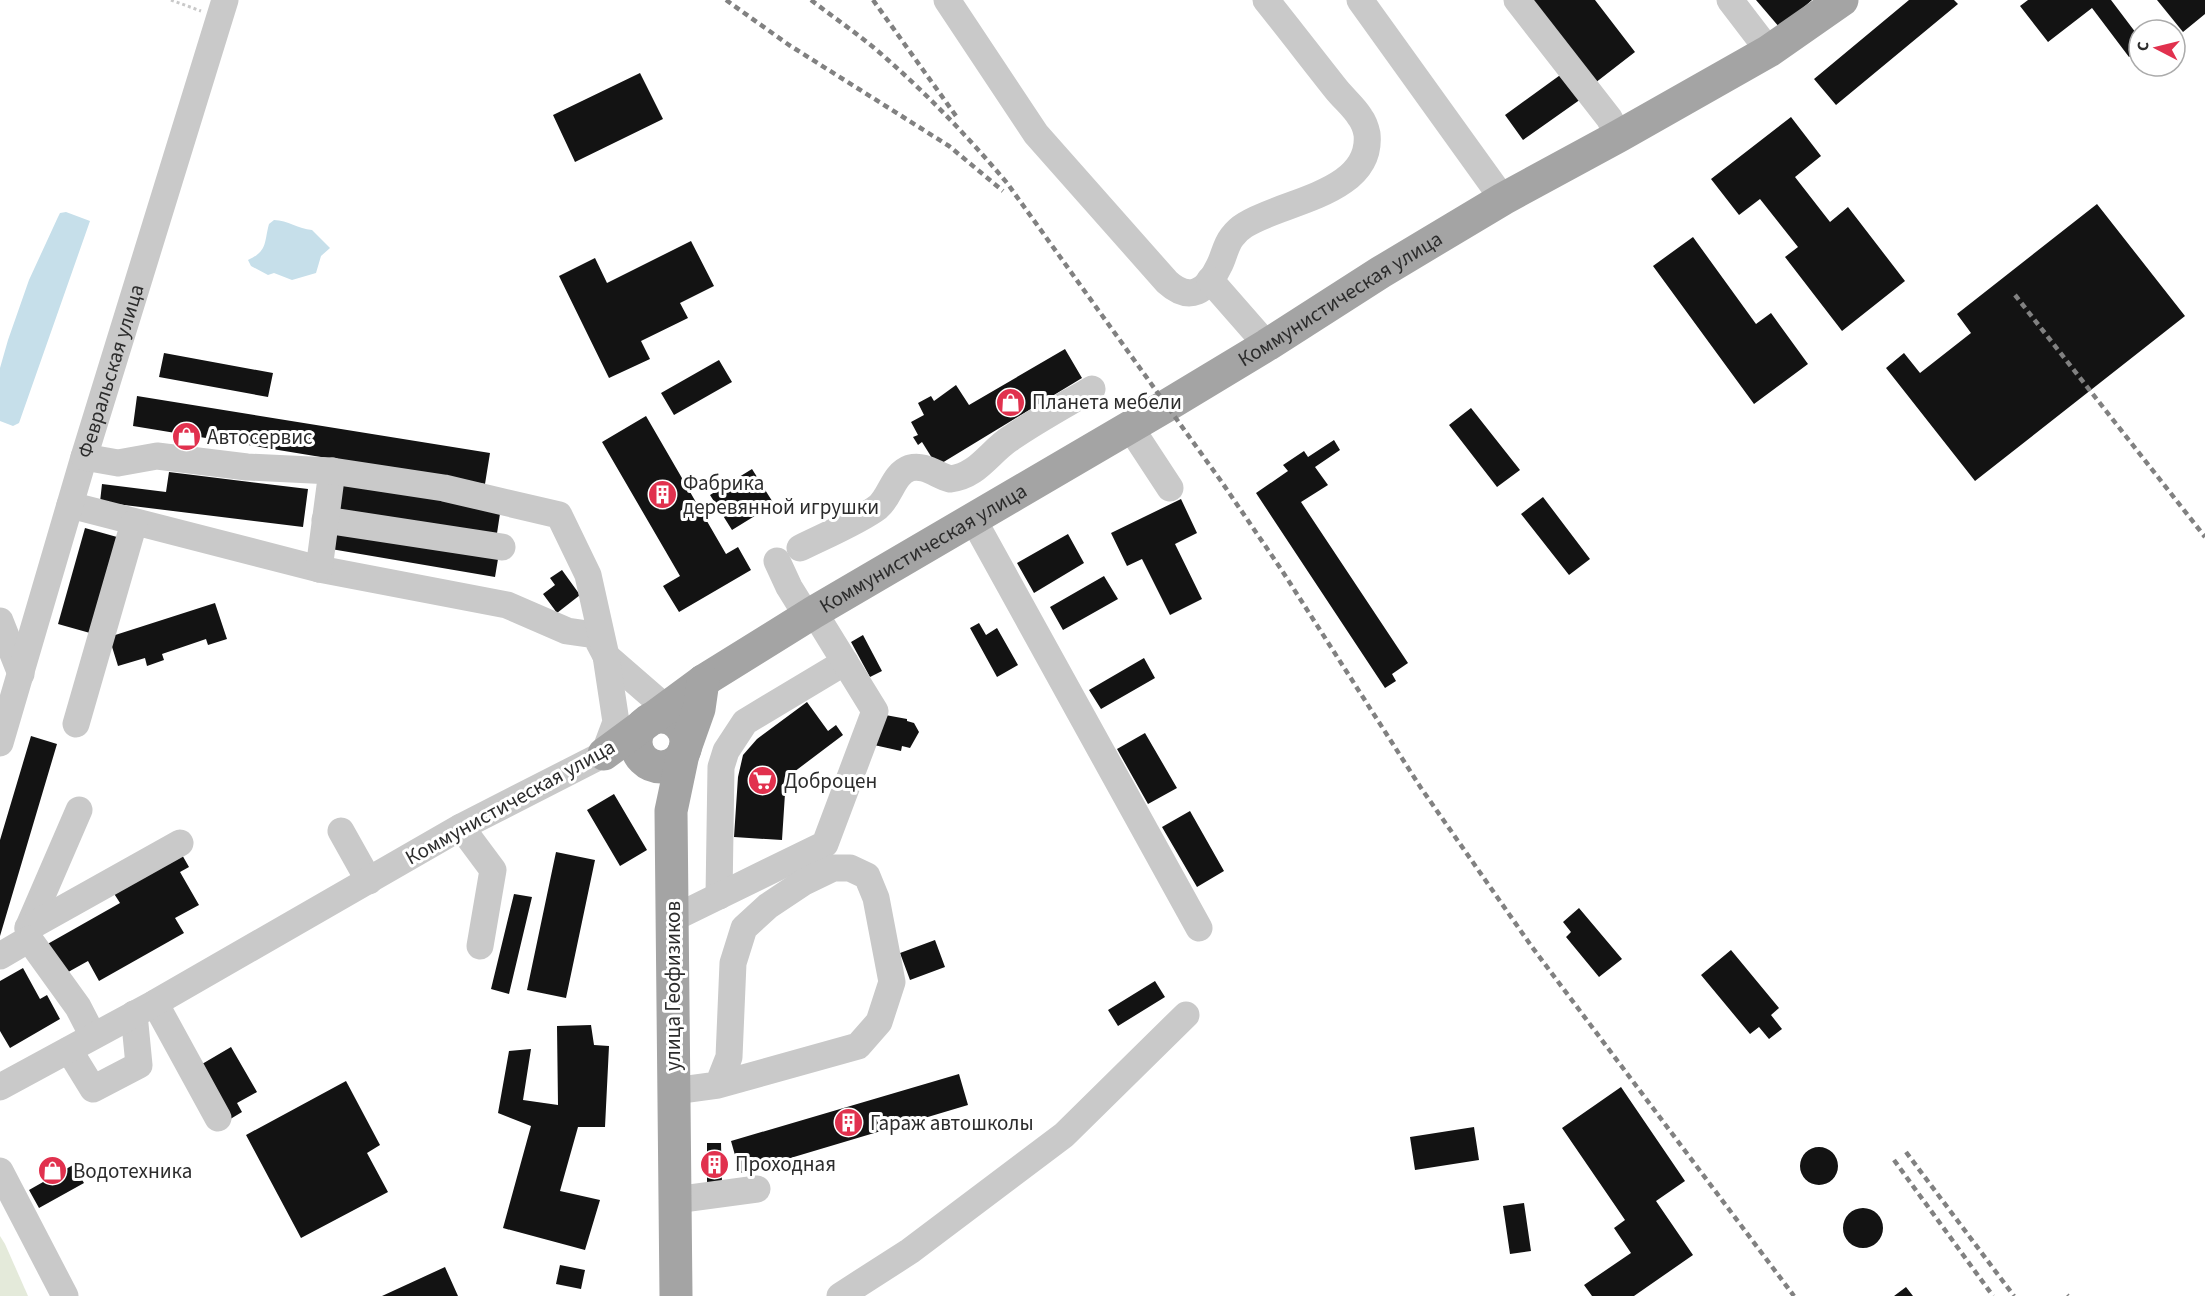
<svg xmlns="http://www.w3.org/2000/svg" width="2205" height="1296" viewBox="0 0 2205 1296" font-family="'Source Sans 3',sans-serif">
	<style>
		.green { fill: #e4eada }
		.water { fill: #c6dfea }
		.building { fill: #131313 }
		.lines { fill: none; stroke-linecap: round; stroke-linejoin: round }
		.path { stroke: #c9c9c9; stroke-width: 3; stroke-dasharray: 3 3; stroke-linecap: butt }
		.minor { stroke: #c9c9c9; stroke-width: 27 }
		.major { stroke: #a4a4a4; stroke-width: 33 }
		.rail { stroke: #818181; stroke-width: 4.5; stroke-dasharray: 6 4.5; stroke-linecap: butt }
		.labels { text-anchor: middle; stroke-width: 6; stroke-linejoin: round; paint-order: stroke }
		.street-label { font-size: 21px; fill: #2c2c2c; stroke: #fff }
		.poi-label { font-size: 21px; fill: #2c2c2c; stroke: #fff; text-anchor: start }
	</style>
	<rect width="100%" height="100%" fill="#fff"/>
	<!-- green -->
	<path class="green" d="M0,1236L5,1244L28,1296H0Z"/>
	<!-- water -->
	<path class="water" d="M66,212L90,221L19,423L13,426L0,421V368L8,340L29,280L58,217L60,213Z
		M274,220C288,220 298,229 312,230L330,248L321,256L316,273L292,280L274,273L268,275L251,266L248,260C268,251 264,242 269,224Z"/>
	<!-- building -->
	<path class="building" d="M1531,0H1595L1635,52L1595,83Z
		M1756,0H1812L1780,28Z
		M1909,0H1954L1958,4L1836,105L1814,79Z
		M2028,0H2111L2139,37V50L2129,57L2092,8L2048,42L2020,6Z
		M2157,0H2205V14L2183,32Z
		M640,73L663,119L575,162L553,115Z
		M1563,73L1581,99L1523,140L1505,115Z
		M1791,117L1821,156L1795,177L1830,222L1848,207L1905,281L1842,331L1785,257L1798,247L1760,199L1739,215L1711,179Z
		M2097,204L2185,316L1975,481L1886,368L1904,353L1920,373L1971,333L1957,314Z
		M1693,237L1756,324L1771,313L1808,364L1754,404L1653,266Z
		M691,241L714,286L680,303L688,318L641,341L650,359L609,378L559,276L595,258L607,283Z
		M1065,349L1082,378L937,466L922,442L918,445L913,437L918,435L911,422L924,415L918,403L931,396L934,401L956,385L969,405Z
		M164,353L273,373L268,397L159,377Z
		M719,360L732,382L674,415L661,393Z
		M137,396L490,453L485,484L133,426Z
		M1471,408L1520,470L1497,487L1449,425Z
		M646,416L726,554L738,547L751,570L679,612L663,586L680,576L602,442Z
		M1334,440L1340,450L1315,467L1328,485L1301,502L1408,663L1392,674L1396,681L1385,688L1256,493L1288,471L1283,465L1304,451L1308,457Z
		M752,469L774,504L732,530L710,495Z
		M169,472L308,489L303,527L100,502L102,484L166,492Z
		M340,481L501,507L496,540L334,514Z
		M1543,497L1590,559L1569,575L1521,514Z
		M1181,499L1197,533L1175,544L1202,599L1170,615L1142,559L1127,566L1111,533Z
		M85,528L117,537L90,633L58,624Z
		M334,530L498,559L495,577L331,549Z
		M1068,534L1084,563L1034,593L1017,563Z
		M562,570L580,595L557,613L543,594L555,585L550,578Z
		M1104,576L1118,599L1063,630L1050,607Z
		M215,603L227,639L208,645L206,639L162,654L164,660L147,666L145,658L118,666L109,637Z
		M979,623L986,635L997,628L1018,665L997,677L970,628Z
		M863,635L882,671L870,677L851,642Z
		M1144,658L1155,678L1101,709L1089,690Z
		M807,702L828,731L836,725L843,735L786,778L782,840L734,837L738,777L743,755L757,739Z
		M880,714L907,719V721L914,723L919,732L910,748L902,746L901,751L874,745Z
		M1145,733L1177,788L1148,804L1117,749Z
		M31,736L57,744L0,936V840Z
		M614,794L647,850L620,866L587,810Z
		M1190,811L1224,871L1197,887L1162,827Z
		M556,852L595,860L566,998L527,990Z
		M181,853L189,867L180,872L199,905L175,918L184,933L99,981L88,961L61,976L44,946L120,903L113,892Z
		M514,894L532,897L509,994L491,989Z
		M1579,908L1622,959L1599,977L1566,937L1571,932L1563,922Z
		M935,940L945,967L910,980L900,953Z
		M1731,950L1779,1008L1771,1015L1782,1029L1769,1039L1759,1027L1750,1034L1701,975Z
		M23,968L40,999L47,995L60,1019L10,1048L0,1031V981Z
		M1155,981L1165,997L1118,1026L1108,1010Z
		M591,1025L594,1045L609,1046L605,1127H578L560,1191L600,1200L585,1250L503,1228L531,1126L498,1113L509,1051L531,1049L523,1100L558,1105L557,1026Z
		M231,1047L257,1092L237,1103L242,1112L227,1121L197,1067Z
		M959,1074L968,1105L740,1173L731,1141Z
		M346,1081L380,1145L367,1153L388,1192L301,1238L246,1135Z
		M1621,1087L1685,1181L1656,1201L1693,1255L1634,1296H1592L1584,1285L1631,1253L1614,1228L1625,1220L1562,1128Z
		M1474,1127L1479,1160L1415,1170L1410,1137Z
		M707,1143H721L722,1184L707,1185Z
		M1800 1166a19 19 0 1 1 38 0a19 19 0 1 1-38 0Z
		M73,1165L84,1183L39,1208L29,1190Z
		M1524,1203L1531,1251L1510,1254L1503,1206Z
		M1843 1228a20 20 0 1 1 40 0a20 20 0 1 1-40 0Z
		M560,1265L585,1270L581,1289L556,1284Z
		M445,1267L458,1296H382Z
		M1906,1287L1913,1296H1894Z"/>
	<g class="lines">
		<!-- path -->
		<path class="path" d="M171,0L201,11"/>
		<!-- minor -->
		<g class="minor">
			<path d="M947,0L1036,134L1167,282C1190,303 1207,291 1219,266C1224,257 1225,246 1232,237C1235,233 1240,228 1245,225C1282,201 1373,194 1367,134C1366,129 1363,121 1360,117C1354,107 1344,99 1336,89C1313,60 1290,30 1266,0"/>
			<path d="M1360,0L1503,199"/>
			<path d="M1517,0L1609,118L1619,136"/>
			<path d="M1730,0L1769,51"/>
			<path d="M1210,280L1267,345"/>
			<path d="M1130,427L1170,488"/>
			<path d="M70,505L319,569L507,605L567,631L595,635L606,656L667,709"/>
			<path d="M973,519L1199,928"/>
			<path d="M325,520L502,547"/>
			<path d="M800,548C822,537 860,521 878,507C891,496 893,474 910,468C925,464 936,475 950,479C978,476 989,452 1011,438C1037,420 1065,405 1092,389"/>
			<path d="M777,561L789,587L807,616"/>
			<path d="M319,569L332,471"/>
			<path d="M0,621L21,674"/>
			<path d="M76,724L134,523"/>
			<path id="s1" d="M0,743L84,457L225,0"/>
			<path d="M461,827L493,870L480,946"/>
			<path d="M341,831L369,881"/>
			<path d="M719,896L721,767L726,751L745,722L845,662"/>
			<path d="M672,919L825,844L875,711L814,612"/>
			<path d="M28,928L79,810"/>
			<path d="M29,939L28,928L180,843"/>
			<path d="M0,956L29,939L78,1007L93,1036"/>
			<path d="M155,1003L218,1118"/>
			<path d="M69,1050L93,1089L139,1065L134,1014"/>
			<path d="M0,1087L155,1003L461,827L604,754L616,722L606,656L588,575L559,515L444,488L332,471L247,467L157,456L118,463L84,457"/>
			<path d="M674,1091L718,1085L858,1046L879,1022L892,982L876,898L867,876L850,868H833L804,882L768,906L744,928L733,963L729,1057L718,1085"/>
			<path d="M0,1171L65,1296"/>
			<path d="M675,1200L757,1189"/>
			<path d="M840,1296L910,1251L1064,1135L1186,1015"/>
		</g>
		<!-- major -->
		<g class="major">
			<circle cx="661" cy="742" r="25"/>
			<path id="s2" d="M604,754L703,681L814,612L1166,406L1267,345L1381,272L1503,199L1619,136L1769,51L1842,0"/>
			<path d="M676,1296L671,811L683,754L699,709L703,681"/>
		</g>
		<!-- rail -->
		<path class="rail" d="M726,0L789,45L949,146L1003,191
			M811,0C837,20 864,38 888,60C931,98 970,139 1007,183L1221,481L1281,569L1421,788L1532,947L1794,1296
			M873,0L956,116
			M2015,295L2205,537
			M1906,1152L2014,1296
			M1894,1160L1993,1296
			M2067,1295L2068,1296"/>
	</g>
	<!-- icons -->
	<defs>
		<symbol id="shop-disc" viewBox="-11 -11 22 22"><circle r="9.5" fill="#e1314e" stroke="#fff"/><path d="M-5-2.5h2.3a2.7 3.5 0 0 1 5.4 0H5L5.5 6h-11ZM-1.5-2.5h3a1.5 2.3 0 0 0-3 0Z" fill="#fff"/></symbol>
		<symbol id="building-disc" viewBox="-11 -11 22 22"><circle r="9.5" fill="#e1314e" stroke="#fff"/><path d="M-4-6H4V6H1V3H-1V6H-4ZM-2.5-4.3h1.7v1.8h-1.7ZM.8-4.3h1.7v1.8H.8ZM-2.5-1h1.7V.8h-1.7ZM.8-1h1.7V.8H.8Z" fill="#fff"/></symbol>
		<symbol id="supermarket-disc" viewBox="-11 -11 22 22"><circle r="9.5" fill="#e1314e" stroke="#fff"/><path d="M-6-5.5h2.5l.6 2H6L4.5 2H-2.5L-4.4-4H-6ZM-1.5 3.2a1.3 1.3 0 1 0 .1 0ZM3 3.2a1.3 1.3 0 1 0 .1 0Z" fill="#fff"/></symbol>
	</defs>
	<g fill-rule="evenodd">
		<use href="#shop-disc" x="994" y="386" width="33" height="33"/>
		<use href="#shop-disc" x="170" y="420" width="33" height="33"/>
		<use href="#building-disc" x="646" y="478" width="33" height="33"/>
		<use href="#supermarket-disc" x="746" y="764" width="33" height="33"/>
		<use href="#building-disc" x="832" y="1106" width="33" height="33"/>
		<use href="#building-disc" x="698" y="1148" width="33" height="33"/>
		<use href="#shop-disc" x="36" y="1154" width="33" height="33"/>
	</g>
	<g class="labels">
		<!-- street labels -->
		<g class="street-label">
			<text dy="7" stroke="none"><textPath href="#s2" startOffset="866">Коммунистическая улица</textPath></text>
			<text dy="7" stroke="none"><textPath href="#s1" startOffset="388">Февральская улица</textPath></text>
			<text dy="7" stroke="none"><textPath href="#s2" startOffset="380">Коммунистическая улица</textPath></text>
			<text transform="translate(510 802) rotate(-29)" y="7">Коммунистическая улица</text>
			<text transform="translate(673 986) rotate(-90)" y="7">улица Геофизиков</text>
		</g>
		<!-- poi labels -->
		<g class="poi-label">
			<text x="1032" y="409">Планета мебели</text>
			<text x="207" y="444">Автосервис</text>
			<text x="683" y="490">Фабрика<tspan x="683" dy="24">деревянной игрушки</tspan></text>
			<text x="784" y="788">Доброцен</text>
			<text x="870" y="1130">Гараж автошколы</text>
			<text x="735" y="1171">Проходная</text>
			<text x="73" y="1178">Водотехника</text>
		</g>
	</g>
	<!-- north arrow -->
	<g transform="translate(2157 48) rotate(277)"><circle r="28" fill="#ffffff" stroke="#ababab" stroke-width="1.5"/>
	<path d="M0-4.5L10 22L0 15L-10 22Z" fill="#e1314e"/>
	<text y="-9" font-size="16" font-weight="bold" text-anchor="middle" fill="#2c2c2c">С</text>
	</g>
</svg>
